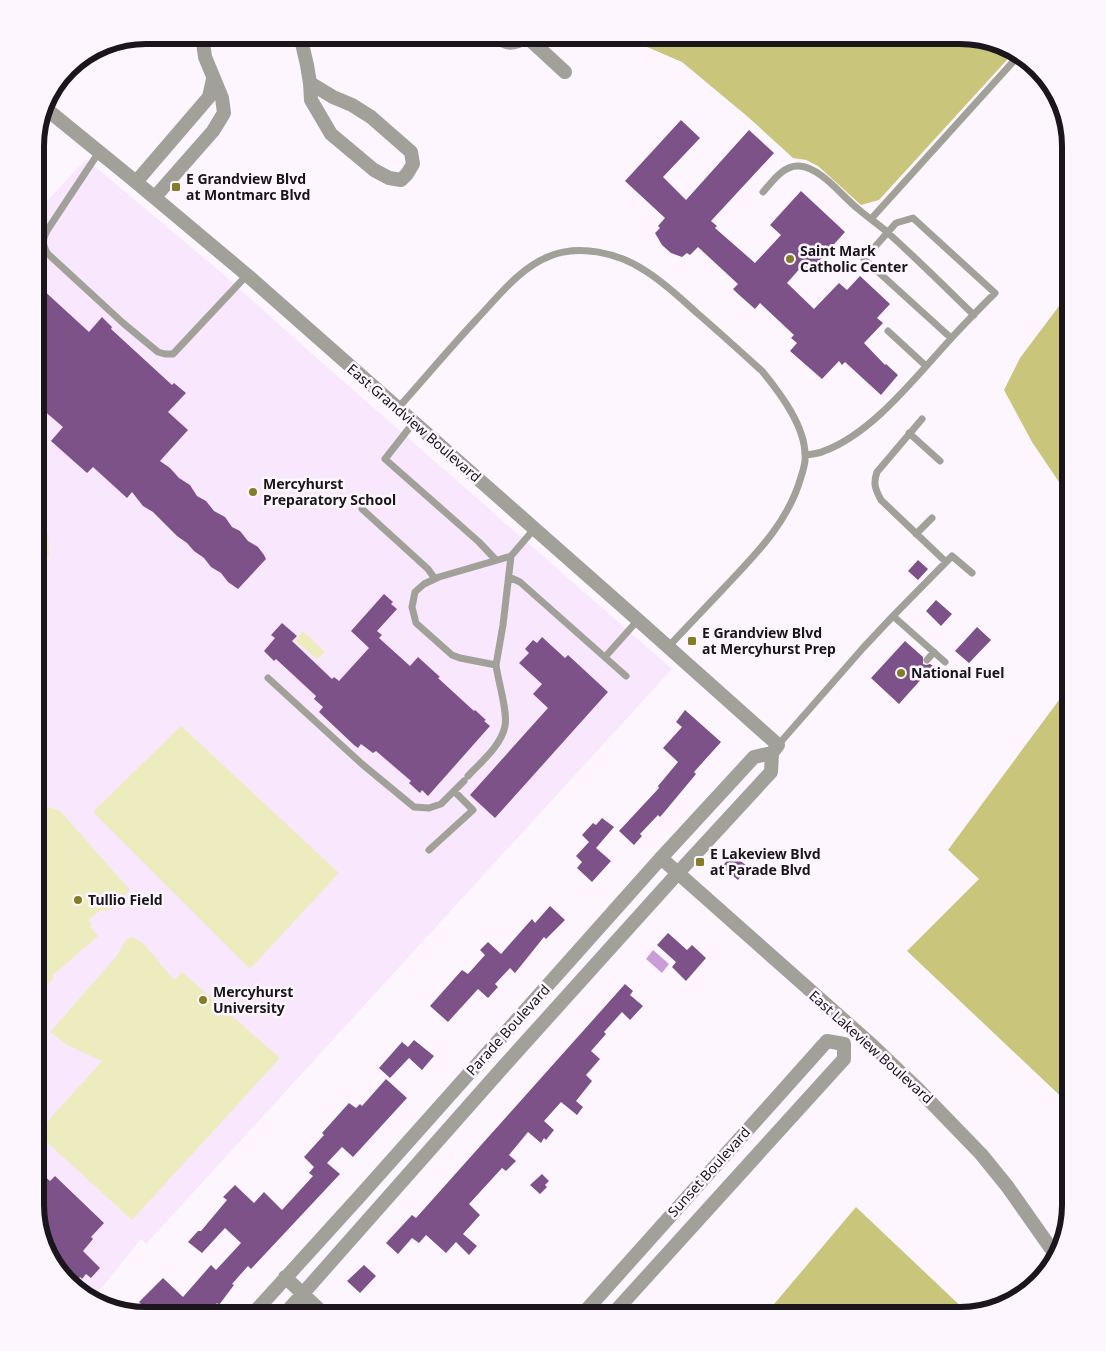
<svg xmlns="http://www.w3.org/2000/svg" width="1106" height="1351" viewBox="0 0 1106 1351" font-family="'Noto Sans',sans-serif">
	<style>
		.built { fill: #f9e7fd }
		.green { fill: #edecbe }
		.forest { fill: #c9c67b }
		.water { fill: #cb9dd8 }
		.building { fill: #7c5288 }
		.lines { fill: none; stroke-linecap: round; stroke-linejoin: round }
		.service { stroke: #a1a199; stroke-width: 7 }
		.minor { stroke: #a1a199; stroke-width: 14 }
		.tertiary { stroke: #a1a199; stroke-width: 14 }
		.poi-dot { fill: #837e25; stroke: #fdf6ff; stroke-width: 2 }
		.labels { text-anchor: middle; stroke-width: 5; stroke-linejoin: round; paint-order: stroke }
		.poi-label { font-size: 14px; font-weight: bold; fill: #1a161b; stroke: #fdf6ff; text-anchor: start }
		.street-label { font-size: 14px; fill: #1a161b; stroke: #fdf6ff }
		.rim { fill: none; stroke: #1a161b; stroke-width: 6 }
	</style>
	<rect width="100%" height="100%" fill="#fdf6ff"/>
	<!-- built -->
	<path class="built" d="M86,159L223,274L310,352L672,669L146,1244L141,1239L92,1300L54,1267L35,1206V214Z"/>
	<!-- green -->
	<path class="green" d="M35,522L48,533L49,556L35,568Z
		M303,631L325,652L317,659L295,641Z
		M181,726L339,873L250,969L93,812Z
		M35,794L45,806L60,811L130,890L111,910L99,911L89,920L92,924L90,926L98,936L53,975L54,978L35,996Z
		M133,937L144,944L174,980L182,972L280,1058L132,1220L37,1133L102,1061L67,1045L50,1032L116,957L126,940Z"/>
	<!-- forest -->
	<path class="forest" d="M619,35H967L1016,50L879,200L861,205L818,166L806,160L793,158L748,117L682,62Z
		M1071,290V540V528L1061,485L1032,442L1004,390L1020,358Z
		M1071,590V1106L907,951L979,879L948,850L1059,700L1066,618Z
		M856,1207L969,1314L961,1316H764Z"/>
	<!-- water -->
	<path class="water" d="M653,950L669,964L662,973L646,959Z"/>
	<!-- building -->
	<path class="building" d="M681,120L700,138L663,177L686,200L749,130L774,153L711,221L717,226L715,228L755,263L781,235L770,225L801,191L845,232L819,261L823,264L814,274L803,265L787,283L814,309L839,283L847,290L860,276L890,304L877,318L883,323L864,343L885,365L886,364L898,375L881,395L845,362L842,365L839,361L822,379L790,351L797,343L791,338L794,335L760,303L755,309L737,293L733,289L738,284L698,247L690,255L687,253L682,257L671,253L662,245L655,233L660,228L658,226L665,218L625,181Z
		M41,288L89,332L102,317L112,327L111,329L172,385L174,383L186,393L168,412L188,430L160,461L170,468L179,478L190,485L197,496L206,501L214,511L225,517L232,527L240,531L248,541L258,547L264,555L266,559L238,589L228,582L221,573L211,567L204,558L194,551L187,543L177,536L153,512L143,506L132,492L127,498L93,467L87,473L51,441L63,427L35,403V295Z
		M918,560L928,569L918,580L908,571Z
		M384,594L393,602L391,604L397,609L377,631L382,635L379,638L410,666L418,657L440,677L438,678L474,711L475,710L486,720L484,721L490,726L428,796L422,790L420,793L409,783L411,781L376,751L373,753L361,744L358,748L354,745L319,712L323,707L314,699L316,696L276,659L274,661L264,651L275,638L271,635L282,623L297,636L292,641L332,679L334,677L339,681L369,648L351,631Z
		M936,600L952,614L941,626L926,611Z
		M977,627L991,640L969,663L955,651Z
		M542,637L565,658L568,655L608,692L495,818L470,795L548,708L533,694L542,684L519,663L529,653L525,649L533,640L537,643Z
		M905,641L923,657V664L926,665L930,664L933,666L899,704L871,678Z
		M685,710L721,742L694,772L696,774L666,810L660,817L658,815L640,834L642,836L634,845L619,831L659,788L658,786L678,762L663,748L682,727L676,722Z
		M602,818L614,827L596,848L611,861L592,882L577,868L582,862L576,856L589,842L582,835L593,823L596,825Z
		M732,854L748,867L738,880L722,867Z
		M550,906L565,920L546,939L544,937L515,973L510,968L495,984L498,987L488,998L478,989L448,1022L430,1006L462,970L468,974L485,955L480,950L488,942L501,954L532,919L535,923Z
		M668,933L687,950L692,945L706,958L686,981L672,967L676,962L657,945Z
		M625,984L633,991L630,995L643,1006L630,1020L622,1012L604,1032L606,1034L591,1051L600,1059L586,1075L592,1081L576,1101L583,1107L577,1115L561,1102L544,1121L554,1130L546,1140L544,1138L541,1143L528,1132L509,1155L516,1161L506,1171L502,1168L469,1204L480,1215L463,1234L477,1246L469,1255L456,1242L446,1253L426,1235L419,1243L412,1238L398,1254L386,1243L412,1215L416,1218Z
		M414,1040L434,1056L422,1070L409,1058L390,1078L379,1068L402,1042L408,1047Z
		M386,1079L407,1098L353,1157L342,1147L327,1163L340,1174L251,1269L248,1266L232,1284L234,1285L219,1305L217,1303L206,1316H167L156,1306L150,1312L139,1302L163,1278L183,1297L211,1265L216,1270L241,1243L225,1228L202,1253L188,1242L198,1231H201L227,1200L223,1197L235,1185L254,1203L264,1192L282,1210L313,1176L309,1173L314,1167L304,1157L324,1135L322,1133L349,1103L356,1108L360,1104L362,1106Z
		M35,1168L50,1181L55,1176L104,1223L91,1237L93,1239L83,1251L100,1268L91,1278L86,1274L82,1279L80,1277L73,1284L54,1267L35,1206Z
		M542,1174L549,1181L545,1185L547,1187L540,1194L530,1185Z
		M364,1265L376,1276L360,1293L347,1281Z"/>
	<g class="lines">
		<!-- service -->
		<path class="service" d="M99,152L48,229C42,239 42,245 48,254L123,323L158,352L165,354H173L247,275
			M763,192C772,182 783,165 799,166C820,167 841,195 857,208C867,217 878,224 887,232C917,259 945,287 974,315
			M871,219L1020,54
			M35,250L43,240
			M888,331L926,366
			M398,408C424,379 449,349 476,320C498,297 519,268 550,256C580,244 618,253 644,270C664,282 680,298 697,313C719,332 741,352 762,371C780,393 805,426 805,455C806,462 803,471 801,477C788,523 755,555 723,589C705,608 687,627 668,647
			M922,419L877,472C873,483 875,489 881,500L946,562
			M414,422L385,459L479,542L496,560
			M909,433L940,461
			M35,442L43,449
			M805,455C812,454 818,454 824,451C871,434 914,379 947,343C962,326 979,309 995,293L913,218L896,223L864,259L951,338
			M362,509L428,569L435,579
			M916,534L932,518
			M511,556L503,625L496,665L460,658L452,655L416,623L412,607L415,592L424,584L439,577L511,556L535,528
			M509,577L520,582L626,676
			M893,616L952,556L972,573
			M605,657L638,620
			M927,660L934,652
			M268,678L362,764L414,807L429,808L441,804L464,781
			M778,745L863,648L893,616L945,662
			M468,776C481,762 501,746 505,726C508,712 498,681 496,665
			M429,850L473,810L454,791"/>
		<!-- minor -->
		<path class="minor" d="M300,35L307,65L310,83L311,100L331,134L374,170L389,178L401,180L407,174L413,164L411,152L371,117L352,105L333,97L310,83
			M494,35C507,45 513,45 527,37V35
			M527,37L565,72
			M136,182L209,97L213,79
			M155,197L213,131L224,113L222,98L205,57L202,35
			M285,1277L325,1315
			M251,1316L359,1197L661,858
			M283,1316L504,1066L677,874
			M325,1316H342
			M581,1316L827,1041L844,1044V1059L611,1316"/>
		<!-- tertiary -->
		<path class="tertiary" d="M44,107L136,182L247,275L638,620L778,745L772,753L754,757L661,858L873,1046L918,1089L981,1154L1007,1186L1057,1257
			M677,874L771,772L772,753"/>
	</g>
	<!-- markers -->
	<g class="poi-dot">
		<rect x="171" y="182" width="10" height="10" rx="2.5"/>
		<circle cx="790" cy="259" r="5"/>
		<circle cx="253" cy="492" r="5"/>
		<rect x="687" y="636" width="10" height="10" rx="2.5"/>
		<circle cx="901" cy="673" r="5"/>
		<rect x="695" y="857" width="10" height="10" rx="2.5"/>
		<circle cx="78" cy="900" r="5"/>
		<circle cx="203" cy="1000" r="5"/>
	</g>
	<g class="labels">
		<!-- poi labels -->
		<g class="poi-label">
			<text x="186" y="184">E Grandview Blvd<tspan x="186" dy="16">at Montmarc Blvd</tspan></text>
			<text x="800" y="256">Saint Mark<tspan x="800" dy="16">Catholic Center</tspan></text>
			<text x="263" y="489">Mercyhurst<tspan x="263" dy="16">Preparatory School</tspan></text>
			<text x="702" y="638">E Grandview Blvd<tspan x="702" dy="16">at Mercyhurst Prep</tspan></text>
			<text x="911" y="678">National Fuel</text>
			<text x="710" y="859">E Lakeview Blvd<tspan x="710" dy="16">at Parade Blvd</tspan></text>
			<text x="88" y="905">Tullio Field</text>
			<text x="213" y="997">Mercyhurst<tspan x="213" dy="16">University</tspan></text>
		</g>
		<!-- street labels -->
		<g class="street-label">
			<text transform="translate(414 423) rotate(41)" y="5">East Grandview Boulevard</text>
			<text transform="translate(508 1030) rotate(-48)" y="5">Parade Boulevard</text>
			<text transform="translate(871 1047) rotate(42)" y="5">East Lakeview Boulevard</text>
			<text transform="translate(709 1172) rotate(-48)" y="5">Sunset Boulevard</text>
		</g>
	</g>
	<!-- crop -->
	<path d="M0 0H1106V1351H0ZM146 44H960A102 102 0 0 1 1062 146V1205A102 102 0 0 1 960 1307H146A102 102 0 0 1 44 1205V146A102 102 0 0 1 146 44Z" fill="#fdf6ff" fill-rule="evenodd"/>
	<path class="rim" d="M146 44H960A102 102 0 0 1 1062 146V1205A102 102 0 0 1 960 1307H146A102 102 0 0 1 44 1205V146A102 102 0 0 1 146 44Z"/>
</svg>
